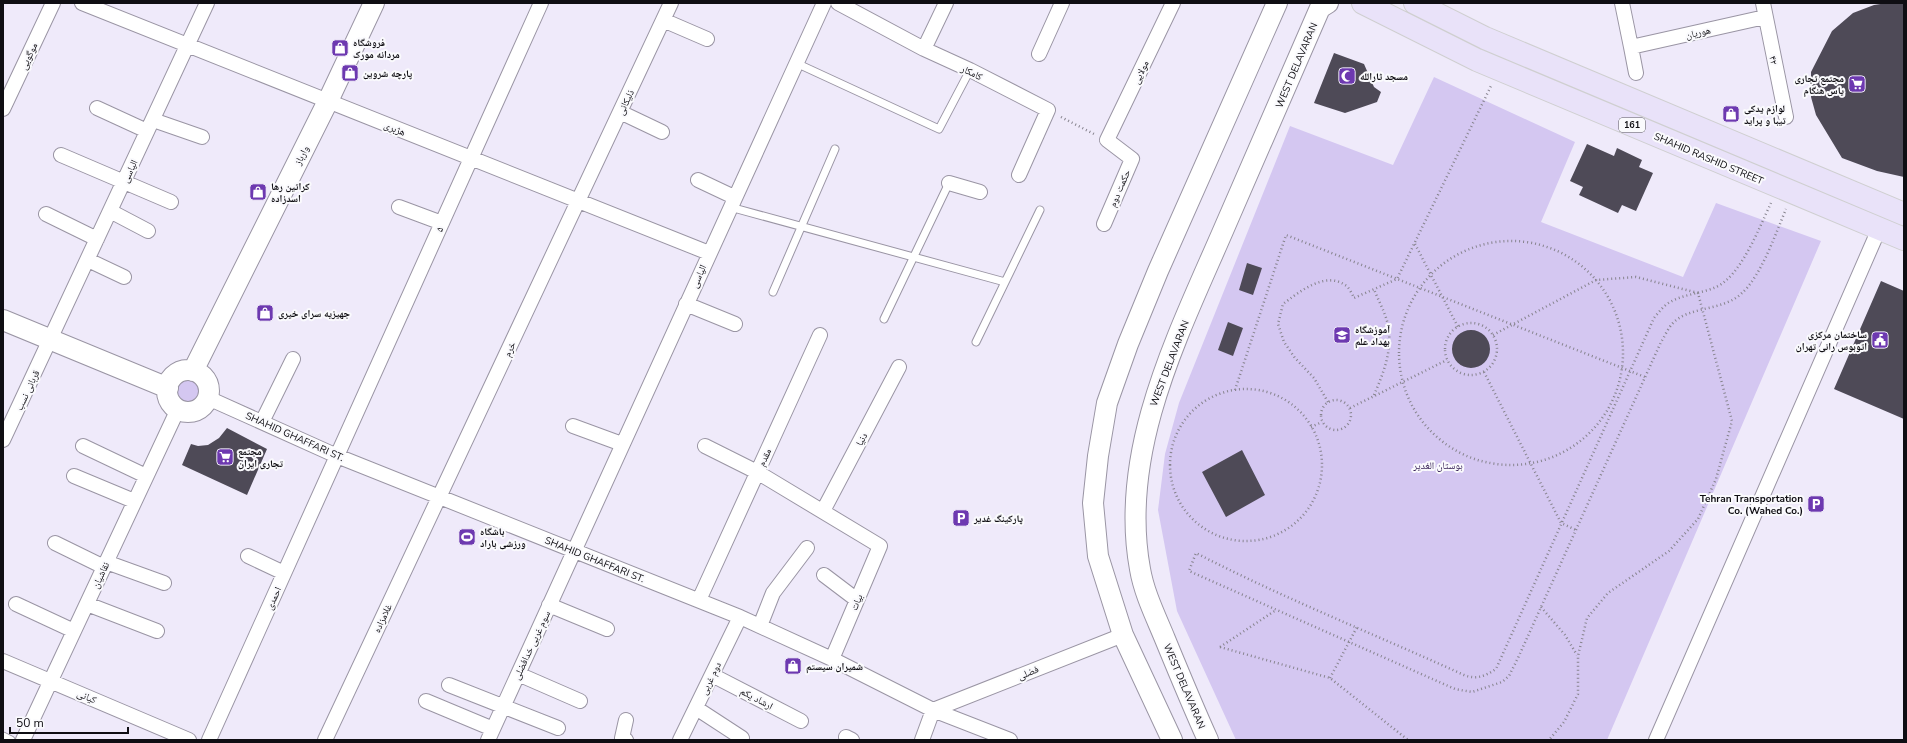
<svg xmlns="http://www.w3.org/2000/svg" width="1907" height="743" viewBox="0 0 1907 743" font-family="'Nunito Sans','Noto Naskh Arabic',sans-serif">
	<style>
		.green { fill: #d4c7f1 }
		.building { fill: #4e4a57 }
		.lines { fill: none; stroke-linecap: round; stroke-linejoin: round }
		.lane-casing { stroke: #9a95a4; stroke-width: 9 }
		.street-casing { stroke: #9a95a4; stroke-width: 16 }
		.secondary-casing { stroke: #9a95a4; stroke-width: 22 }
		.primary-casing { stroke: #cfcfd0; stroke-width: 24 }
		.path { stroke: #87848e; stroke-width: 2.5; stroke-dasharray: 1 3; stroke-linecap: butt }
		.lane { stroke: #fff; stroke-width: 7 }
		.street { stroke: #fff; stroke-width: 14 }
		.secondary { stroke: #fff; stroke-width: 20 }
		.primary { stroke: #e9e2f9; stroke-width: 22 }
		.labels { text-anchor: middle; stroke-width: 4; stroke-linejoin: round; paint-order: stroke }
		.shield { fill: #fafafd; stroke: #565559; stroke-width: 1 }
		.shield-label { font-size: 9px; font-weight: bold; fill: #0f0e13 }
		.street-label { font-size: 10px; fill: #0f0e13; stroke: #fafafd }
		.poi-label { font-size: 10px; font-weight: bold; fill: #0f0e13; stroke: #fafafd; text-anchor: start }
		.park-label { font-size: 10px; fill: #362055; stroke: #fafafd }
	</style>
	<rect width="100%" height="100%" fill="#efeafa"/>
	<!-- green -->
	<path class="green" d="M1434,77L1575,142L1541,222L1683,277L1716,203L1821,241L1607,740H1236L1177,611L1158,510L1165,454L1179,403L1290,126L1393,165Z
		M174 391a14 14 0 1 1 28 0a14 14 0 1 1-28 0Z"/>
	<!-- building -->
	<path class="building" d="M1887,3H1904V177L1877,171L1842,158L1816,115L1811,97V72L1832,31L1853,13L1874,5Z
		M1334,53L1364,64L1374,87L1381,92L1377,102L1345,113L1314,103Z
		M1587,144L1614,156L1617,148L1642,160L1639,167L1653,173L1636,211L1622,205L1618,213L1579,195L1583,187L1570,181Z
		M1247,263L1262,268L1253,295L1239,290Z
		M1881,281L1904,291V419L1834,389Z
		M1228,322L1243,328L1233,356L1218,350Z
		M1452 349a19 19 0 1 1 38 0a19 19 0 1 1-38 0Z
		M227,428L267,449L247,495L182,465L191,444L198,446L208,445L219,438Z
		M1242,450L1265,495L1226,517L1202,472Z"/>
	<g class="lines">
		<defs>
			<path id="lane" d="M796,63L939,129L970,70
				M730,207L1005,282
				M773,292L835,149
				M884,319L949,183
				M976,342L1040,210
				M3,736L11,740"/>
			<path id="street" d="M82,3L709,253
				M838,3L924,49L970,70L1048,110L1019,175
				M1622,3L1631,47L1765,17
				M1763,3L1786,117
				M663,20L707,39
				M1631,47L1636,73
				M924,49L946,3
				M1039,54L1062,3
				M97,108L147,131
				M3,109L53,3
				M620,112L662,132
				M153,120L202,137
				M61,155L171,202
				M698,180L734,197
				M949,183L980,192
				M399,207L442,223
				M110,211L148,231
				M46,214L97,239
				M1104,224L1132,159L1107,140L1173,3
				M88,260L124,277
				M686,304L735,324
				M208,398L337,456L740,617L832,659L933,710L1010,740
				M262,422L293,359
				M573,426L622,444
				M3,440L207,3
				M83,446L146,476
				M705,446L757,472L880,546L832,659
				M74,476L134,501
				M823,511L899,367
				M55,543L104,567
				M248,556L284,573
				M106,562L164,583
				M824,575L857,600
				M699,600L820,335
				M16,604L74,631
				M87,604L157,631
				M549,605L607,629
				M760,626L773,593L807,548
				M3,661L189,740
				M518,674L580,701
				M712,675L801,721
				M449,685L558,728
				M426,701L493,729
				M696,708L742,738
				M933,710L1123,635
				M846,737L852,740
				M23,740L178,409
				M209,740L541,3
				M325,740L671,3
				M488,740L824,3
				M626,740L622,738L626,720
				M680,740L740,617
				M922,740L933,710
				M1656,740L1879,229"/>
			<path id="secondary" d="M3,320L168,388
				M167 391a21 21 0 1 1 42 0a21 21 0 1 1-42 0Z
				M193,371L328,101L374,3
				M1172,740L1123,635L1098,556L1093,503L1098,456L1107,403L1128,344L1158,271L1277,3
				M1208,740C1193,707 1179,673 1165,639C1156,617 1144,593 1140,569C1118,449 1180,331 1226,224C1258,152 1289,80 1320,8L1328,3"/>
			<path id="primary" d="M1363,3L1477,60L1904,239
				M1415,3L1485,38L1904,214"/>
		</defs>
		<!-- lane casing -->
		<use href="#lane" class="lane-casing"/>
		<!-- street casing -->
		<use href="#street" class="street-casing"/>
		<!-- secondary casing -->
		<use href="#secondary" class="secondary-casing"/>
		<!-- primary casing -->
		<use href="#primary" class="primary-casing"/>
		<!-- path -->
		<path class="path" d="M1061,117L1094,134
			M1771,203C1759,228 1741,276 1716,287C1701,294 1681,294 1667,304C1662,308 1658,313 1654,318L1496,669C1485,676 1477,680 1464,675C1374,634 1283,598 1196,553L1189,571L1455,689L1472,692L1502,682L1509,676L1518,658L1661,342C1665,336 1668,328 1673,323C1689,306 1724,311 1742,293C1761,276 1776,233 1786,209
			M1399 353a112 112 0 1 1 224 0a112 112 0 1 1-224 0Z
			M1415,244L1458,327
			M1445 349a26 26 0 1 1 52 0a26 26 0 1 1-52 0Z
			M1493,335L1596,280L1636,277L1698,293L1732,421L1716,479L1698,519L1669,551L1608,593L1587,618L1578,656V694L1564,722L1549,740
			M1484,372L1561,523L1576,530
			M1170 465a76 76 0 1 1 152 0a76 76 0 1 1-152 0Z
			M1235,390L1286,235L1645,377
			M1374,395C1384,372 1394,347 1387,321C1384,310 1378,300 1374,289
			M1321 415a15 15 0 1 1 30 0a15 15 0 1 1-30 0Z
			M1328,402L1314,378L1295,358L1284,342L1278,324L1283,304C1299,292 1325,271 1345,285C1349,287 1352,294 1354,298L1397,279L1491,86
			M1350,408L1447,360
			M1311,427L1322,422
			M1541,607L1565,635L1577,655
			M1220,647L1330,678L1408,740
			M1220,647L1276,610
			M1330,678L1357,627"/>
		<!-- lane -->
		<use href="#lane" class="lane"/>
		<!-- street -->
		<use href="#street" class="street"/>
		<!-- secondary -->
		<use href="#secondary" class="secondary"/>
		<!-- primary -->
		<use href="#primary" class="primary"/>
	</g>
	<!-- icons -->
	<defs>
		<symbol id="shop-square" viewBox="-11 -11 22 22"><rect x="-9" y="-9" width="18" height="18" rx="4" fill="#6d39b0" stroke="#fafafd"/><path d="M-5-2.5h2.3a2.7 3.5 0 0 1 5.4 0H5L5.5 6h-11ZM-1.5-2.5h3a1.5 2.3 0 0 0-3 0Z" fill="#fff"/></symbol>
		<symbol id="mosque-square" viewBox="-11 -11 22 22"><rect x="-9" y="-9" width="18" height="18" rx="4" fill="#6d39b0" stroke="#fafafd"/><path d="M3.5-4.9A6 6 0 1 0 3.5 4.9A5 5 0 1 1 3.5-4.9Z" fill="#fff"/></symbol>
		<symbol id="supermarket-square" viewBox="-11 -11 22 22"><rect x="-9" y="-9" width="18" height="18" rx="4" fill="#6d39b0" stroke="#fafafd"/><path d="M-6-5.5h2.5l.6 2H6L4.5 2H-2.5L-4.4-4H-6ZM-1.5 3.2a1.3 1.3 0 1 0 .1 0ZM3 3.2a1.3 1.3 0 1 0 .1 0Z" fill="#fff"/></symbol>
		<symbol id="school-square" viewBox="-11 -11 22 22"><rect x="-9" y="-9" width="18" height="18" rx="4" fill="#6d39b0" stroke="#fafafd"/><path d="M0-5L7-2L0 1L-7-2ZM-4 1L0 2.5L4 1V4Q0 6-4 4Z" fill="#fff"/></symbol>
		<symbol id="civic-square" viewBox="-11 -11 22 22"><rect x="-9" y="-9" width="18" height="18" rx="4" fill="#6d39b0" stroke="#fafafd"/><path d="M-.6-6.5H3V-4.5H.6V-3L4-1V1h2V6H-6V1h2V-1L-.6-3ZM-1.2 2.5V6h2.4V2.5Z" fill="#fff"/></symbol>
		<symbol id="parking-square" viewBox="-11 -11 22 22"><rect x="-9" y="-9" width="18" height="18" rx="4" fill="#6d39b0" stroke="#fafafd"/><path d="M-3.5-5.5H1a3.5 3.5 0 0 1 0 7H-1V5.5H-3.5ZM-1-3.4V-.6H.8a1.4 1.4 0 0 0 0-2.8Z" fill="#fff"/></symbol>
		<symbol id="stadium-square" viewBox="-11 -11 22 22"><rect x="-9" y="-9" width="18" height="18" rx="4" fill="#6d39b0" stroke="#fafafd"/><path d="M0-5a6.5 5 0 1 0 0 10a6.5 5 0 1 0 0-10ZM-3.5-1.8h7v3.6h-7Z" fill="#fff"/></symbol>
	</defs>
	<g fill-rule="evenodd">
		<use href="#shop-square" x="330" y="38" width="20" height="20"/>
		<use href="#shop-square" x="340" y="63" width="20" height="20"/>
		<use href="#mosque-square" x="1337" y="66" width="20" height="20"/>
		<use href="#supermarket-square" x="1847" y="74" width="20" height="20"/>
		<use href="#shop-square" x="1721" y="104" width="20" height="20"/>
		<use href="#shop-square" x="248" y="182" width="20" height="20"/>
		<use href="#shop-square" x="255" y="303" width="20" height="20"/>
		<use href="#school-square" x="1332" y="325" width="20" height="20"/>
		<use href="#civic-square" x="1870" y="330" width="20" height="20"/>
		<use href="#supermarket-square" x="215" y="447" width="20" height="20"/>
		<use href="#parking-square" x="1806" y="494" width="20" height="20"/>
		<use href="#parking-square" x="951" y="508" width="20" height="20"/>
		<use href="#stadium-square" x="457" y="527" width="20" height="20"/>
		<use href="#shop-square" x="783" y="656" width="20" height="20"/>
	</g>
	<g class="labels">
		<!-- shield labels -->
		<rect class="shield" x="1619" y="118" width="26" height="14" rx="3"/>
		<g class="shield-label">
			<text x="1632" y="128">161</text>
		</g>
		<!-- street labels -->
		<g class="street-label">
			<text transform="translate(1698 32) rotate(-13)" y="4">هوریان</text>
			<text transform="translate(28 56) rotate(-65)" y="4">موگویی</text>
			<text transform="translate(1774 60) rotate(78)" y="4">۴۲</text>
			<text transform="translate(1296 65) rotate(-67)" y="4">WEST DELAVARAN</text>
			<text transform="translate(972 72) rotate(26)" y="4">کامکار</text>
			<text transform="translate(1140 72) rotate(-64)" y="4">مولایی</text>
			<text transform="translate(625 102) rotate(-65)" y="4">ذلیکانی</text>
			<text transform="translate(395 128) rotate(22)" y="4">هژبری</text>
			<text transform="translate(301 155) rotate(-63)" y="4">وارباز</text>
			<text transform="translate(1709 158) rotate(23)" y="4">SHAHID RASHID STREET</text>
			<text transform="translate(129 171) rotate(-65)" y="4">الیاسی</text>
			<text transform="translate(1119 188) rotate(-67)" y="4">حکمت دوم</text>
			<text transform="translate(439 229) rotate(-66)" y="4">۵</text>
			<text transform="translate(698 276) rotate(-66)" y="4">الیاسی</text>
			<text transform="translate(509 349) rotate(-65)" y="4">خرم</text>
			<text transform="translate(1169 363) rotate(-69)" y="4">WEST DELAVARAN</text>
			<text transform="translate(27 390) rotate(-65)" y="4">قربانی نسب</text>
			<text transform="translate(295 436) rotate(24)" y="4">SHAHID GHAFFARI ST.</text>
			<text transform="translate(861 439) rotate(-63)" y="4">دنیا</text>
			<text transform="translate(764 457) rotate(-65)" y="4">مقدم</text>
			<text transform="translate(595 559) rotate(22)" y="4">SHAHID GHAFFARI ST.</text>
			<text transform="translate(100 575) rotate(-65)" y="4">نقاشیان</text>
			<text transform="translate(273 598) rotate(-66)" y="4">احمدی</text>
			<text transform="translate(856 602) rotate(-67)" y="4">بیات</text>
			<text transform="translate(382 618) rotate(-65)" y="4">غلامزاده</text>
			<text transform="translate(531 645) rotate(-65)" y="4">سوم غربی خدافضلی</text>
			<text transform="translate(1028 672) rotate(-22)" y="4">فضلی</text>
			<text transform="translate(710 678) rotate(-64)" y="4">دوم غربی</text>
			<text transform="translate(1185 686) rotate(67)" y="4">WEST DELAVARAN</text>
			<text transform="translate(87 696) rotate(23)" y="4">کیانی</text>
			<text transform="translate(757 698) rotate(28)" y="4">ارشاد یکم</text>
		</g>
		<!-- poi labels -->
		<g class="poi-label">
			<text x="353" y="46">فروشگاه<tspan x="353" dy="12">مردانه مورک</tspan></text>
			<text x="363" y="77">پارچه شروین</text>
			<text x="1360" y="80">مسجد ثارالله</text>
			<text x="1844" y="82" text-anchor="end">مجتمع تجاری<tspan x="1844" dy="12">یاس هنگام</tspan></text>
			<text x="1744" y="112">لوازم یدکی<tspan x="1744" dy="12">تیبا و پراید</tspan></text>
			<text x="271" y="190">کراتین رها<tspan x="271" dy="12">اسدزاده</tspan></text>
			<text x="278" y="317">جهیزیه سرای خیری</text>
			<text x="1355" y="333">آموزشگاه<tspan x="1355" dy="12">بهداد علم</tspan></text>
			<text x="1867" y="338" text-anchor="end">ساختمان مرکزی<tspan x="1867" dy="12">اتوبوس رانی تهران</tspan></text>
			<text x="238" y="455">مجتمع<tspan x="238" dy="12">تجاری ایران</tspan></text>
			<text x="1803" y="502" text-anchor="end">Tehran Transportation<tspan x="1803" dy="12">Co. (Wahed Co.)</tspan></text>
			<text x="974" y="522">پارکینگ غدیر</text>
			<text x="480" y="535">باشگاه<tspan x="480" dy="12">ورزشی باراد</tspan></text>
			<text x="806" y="670">شمیران سیستم</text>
		</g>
		<!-- park labels -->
		<g class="park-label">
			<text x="1438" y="469">بوستان الغدیر</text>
		</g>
	</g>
	<!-- border -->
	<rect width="1907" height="743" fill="none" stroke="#0f0e13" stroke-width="8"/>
	<!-- scale -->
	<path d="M10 727v6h118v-6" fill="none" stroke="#0f0e13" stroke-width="2"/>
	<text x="16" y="727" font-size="12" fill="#0f0e13" stroke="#fafafd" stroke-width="3" paint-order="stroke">50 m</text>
</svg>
